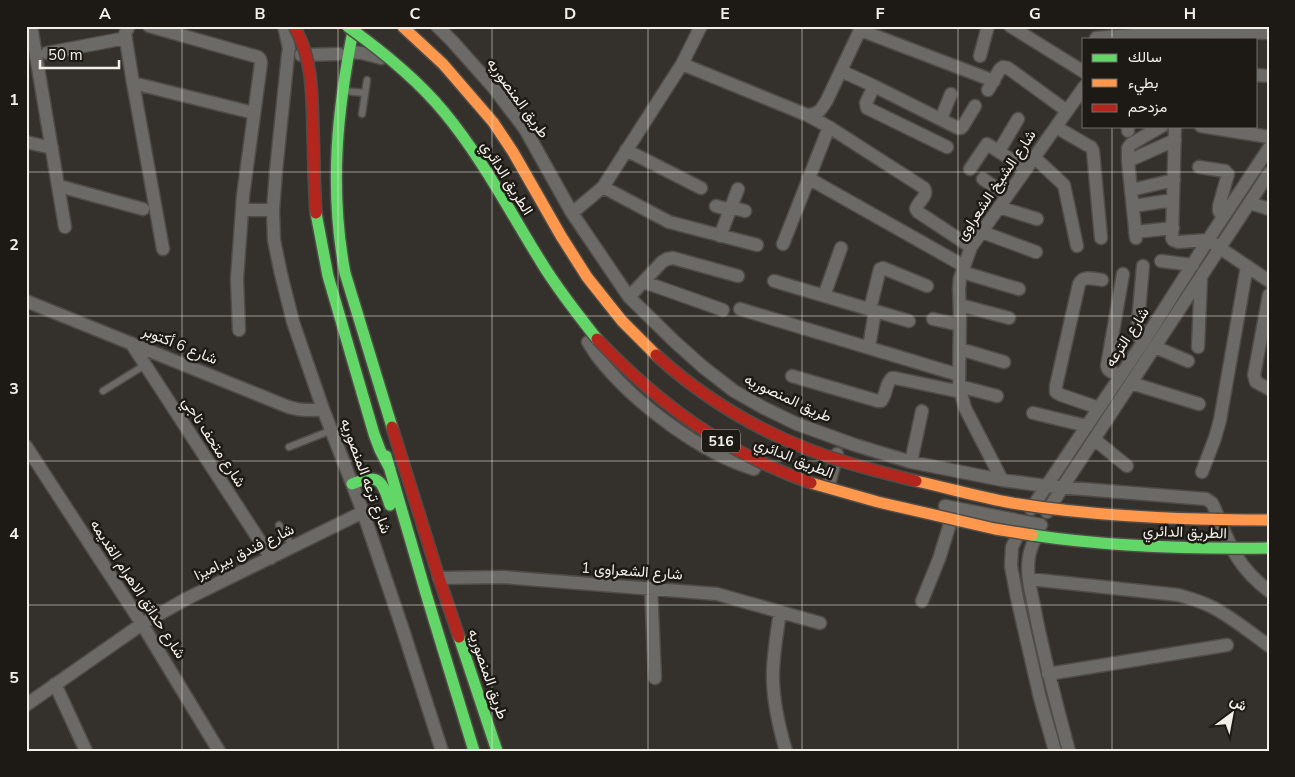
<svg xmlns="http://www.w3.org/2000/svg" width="1295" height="777" viewBox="0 0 1295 777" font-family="'Nunito Sans',Vazirmatn,sans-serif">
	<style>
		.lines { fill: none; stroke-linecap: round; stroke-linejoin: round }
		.lane-casing { stroke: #4f4c48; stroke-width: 9 }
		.street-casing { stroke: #4f4c48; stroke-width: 15 }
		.fast-casing { stroke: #4f4c48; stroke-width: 14 }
		.jam-casing { stroke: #4f4c48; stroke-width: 14 }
		.lane { stroke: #6c6a67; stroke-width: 6 }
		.street { stroke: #6c6a67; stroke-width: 12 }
		.fast { stroke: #63d668; stroke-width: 11 }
		.jam { stroke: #b3261e; stroke-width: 11 }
		.fast-bridge-casing { stroke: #4f4c48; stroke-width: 14; stroke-linecap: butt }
		.slow-bridge-casing { stroke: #4f4c48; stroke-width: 14; stroke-linecap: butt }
		.jam-bridge-casing { stroke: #4f4c48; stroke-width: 14; stroke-linecap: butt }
		.fast-bridge { stroke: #63d668; stroke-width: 11 }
		.slow-bridge { stroke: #ff974d; stroke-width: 11 }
		.jam-bridge { stroke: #b3261e; stroke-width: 11 }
		.grid { fill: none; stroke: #f2eee8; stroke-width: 1; stroke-opacity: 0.55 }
		.labels { text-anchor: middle; stroke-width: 5; stroke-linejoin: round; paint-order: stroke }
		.shield { fill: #1d1a16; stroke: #b2aea9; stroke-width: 1 }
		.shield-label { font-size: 14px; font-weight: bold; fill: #f2eee8 }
		.street-label { font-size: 15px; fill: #f2eee8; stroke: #1d1a16 }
		.neatline { fill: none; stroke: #f2eee8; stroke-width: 2 }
		.grid-label { font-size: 16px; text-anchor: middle; font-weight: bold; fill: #f2eee8 }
	</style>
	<rect width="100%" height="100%" fill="#34312c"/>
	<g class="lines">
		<defs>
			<path id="lane" d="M344,91L365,93
				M362,114L367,80
				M103,391L145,365
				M289,447L332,430
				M279,525L293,547"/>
			<path id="street" d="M31,26L65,227
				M129,26L125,34L133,83L163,249
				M149,26L258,57L260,59L261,63L243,196L237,279L239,330
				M284,26L289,48L288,55L276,171L273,210L274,240L281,274L293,322L323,409L363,512L402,627L442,751
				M437,26L453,42L493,87L525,129L572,213L629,297L675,342L703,367L734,391L764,408L797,424L855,445L911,462L1002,480L1046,486L1206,499L1212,503L1214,507C1229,543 1236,566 1269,591
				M1010,26L1084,72
				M860,30L994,81
				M1096,38C1153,33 1211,30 1269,33
				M349,52L362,53L381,58
				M47,53L126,38
				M301,55L339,54
				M980,56L988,26
				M682,64L807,115C819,114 821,110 827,100L862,26
				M841,71L874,86L958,128H961L963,126L975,106
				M1256,75L1269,76
				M133,83L254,113
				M874,86L866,103L867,108L947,147
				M988,90L1000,69L1003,67L1008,68L1067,111
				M807,115L829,127L924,188C929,196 918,201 916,209L918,212L971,247
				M941,119L951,94
				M1128,126V131
				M1175,126L1172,238L1173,240L1178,242L1208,240L1269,281
				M1201,126L1269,137
				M1056,127L1087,145L1091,147L1093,151L1101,238
				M26,142L52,148
				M626,150L701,188
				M999,151L1018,119
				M1034,157L1064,185L1077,246
				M1128,161L1175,140
				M1199,167L1225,171L1228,174L1219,206V211L1223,217
				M970,169L987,144L1026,169
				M808,178L964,266
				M983,179L1007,195
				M59,186L143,209
				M603,187L669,222L757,245
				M1131,190L1174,180
				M1250,203L1269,209
				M716,206L730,210
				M1133,206L1173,200
				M731,207L745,211
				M999,207L1037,219
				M242,210H273
				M572,213L603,187L682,64L701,26
				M982,232L1036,252
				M1135,232L1173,228
				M720,236L738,189
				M1136,238L1128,161V148L1131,144L1162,126
				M783,244L829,127
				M1161,261L1193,265
				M1143,266L1137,333L1141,340L1144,341
				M962,272L1019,289
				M774,281L909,321
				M644,282L723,310
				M1269,295L1254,375L1256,382L1269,389
				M824,296L841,248
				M629,297L662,262L667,259L673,258L738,276
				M26,301L286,406C299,411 310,411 323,409
				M960,305L1009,318
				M740,309L959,375
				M870,309L880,269L883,268L927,286
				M933,319L960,325
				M588,342C592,348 596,355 601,361C636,404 701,453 754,469
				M131,343L271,558
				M869,347L875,311
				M1155,347L1188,361
				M1198,347L1201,277
				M960,349L1004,362
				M1122,374C1115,373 1108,373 1107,366L1123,274
				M792,376L878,401H881C887,394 885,384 892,378H895L961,392
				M1131,383L1199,404
				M959,386L997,396
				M1099,408L1061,395L1056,392V386L1079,284C1083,275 1093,279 1102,280
				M1033,413L1087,426
				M1094,439L1127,466
				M26,446L142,624L219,751
				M911,462L922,411
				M1202,472L1215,438L1220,420L1247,266
				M1002,480L965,408L959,386L960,313L959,289L960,278L971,247L1084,87
				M829,484L837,454
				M945,506L1041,525
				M1031,509L1144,341L1208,240L1269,148
				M1047,512L1062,488L1269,173
				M1021,529L1012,547L1011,566L1017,598L1040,698L1055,751
				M1038,532C1034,541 1030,548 1029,557C1026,573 1031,591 1034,606C1043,655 1056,703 1069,751
				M439,578L503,577L717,594L820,623
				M1029,579L1178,595C1190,598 1202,602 1212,607C1233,618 1251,633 1269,646
				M651,588L655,678
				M922,601L939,559L953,514
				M780,612C777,631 774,650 773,670C772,697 778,724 786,751
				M1048,674L1227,645
				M55,684L86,751
				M26,705L142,624L186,599L363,512"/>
			<path id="fast" d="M354,26C337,110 329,188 345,273L392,427
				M316,213L328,276L374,434L380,450L390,469
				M386,456L427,597L474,751
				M352,484C379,473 382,480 390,505
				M459,637L497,751"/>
			<path id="jam" d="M392,427L439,578L459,637"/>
		</defs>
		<!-- lane casing -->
		<use href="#lane" class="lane-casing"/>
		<!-- street casing -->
		<use href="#street" class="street-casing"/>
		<!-- fast casing -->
		<use href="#fast" class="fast-casing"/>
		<!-- jam casing -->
		<use href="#jam" class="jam-casing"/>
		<!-- lane -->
		<use href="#lane" class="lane"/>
		<!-- street -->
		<use href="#street" class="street"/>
		<!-- fast -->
		<use href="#fast" class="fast"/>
		<!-- jam -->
		<use href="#jam" class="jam"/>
		<defs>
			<path id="fast-bridge" d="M347,26C382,51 416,78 444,112C483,159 511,214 543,265C559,291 578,315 597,339
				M1032,535C1110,547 1190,549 1269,548"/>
			<path id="slow-bridge" d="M402,26L443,64L493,122L513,152L561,236L587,277L622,321L656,355
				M916,481C948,488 979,497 1012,503C1096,517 1184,520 1269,520
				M811,483L878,502L995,529L1032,535"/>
			<path id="jam-bridge" d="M294,26C313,58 312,96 313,132C314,159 314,186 316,213
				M597,339C661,406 724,452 811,483
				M656,355C701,396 753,428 810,450C844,463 880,472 916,481"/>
		</defs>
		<!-- fast-bridge casing -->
		<use href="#fast-bridge" class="fast-bridge-casing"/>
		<!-- slow-bridge casing -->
		<use href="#slow-bridge" class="slow-bridge-casing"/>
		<!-- jam-bridge casing -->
		<use href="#jam-bridge" class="jam-bridge-casing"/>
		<!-- fast-bridge -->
		<use href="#fast-bridge" class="fast-bridge"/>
		<!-- slow-bridge -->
		<use href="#slow-bridge" class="slow-bridge"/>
		<!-- jam-bridge -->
		<use href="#jam-bridge" class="jam-bridge"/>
	</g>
	<!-- grid -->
	<path class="grid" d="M182,26V751M338,26V751M492,26V751M648,26V751M802,26V751M958,26V751M1112,26V39M1112,126V751M26,172H1269M26,316H1269M26,461H1269M26,605H1269"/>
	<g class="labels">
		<!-- shield labels -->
		<rect class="shield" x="702" y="429.5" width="38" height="23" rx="4"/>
		<g class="shield-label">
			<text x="721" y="446">516</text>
		</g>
		<!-- street labels -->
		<g class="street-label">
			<text transform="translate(518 98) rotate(54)" y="5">طريق المنصوريه</text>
			<text transform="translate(507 178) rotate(58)" y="5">الطريق الدائري</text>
			<text transform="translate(996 185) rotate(-56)" y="5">شارع الشيخ الشعراوى</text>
			<text transform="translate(1127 337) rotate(-57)" y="5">شارع الترعه</text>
			<text transform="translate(180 345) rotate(22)" y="5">شارع 6 أكتوبر</text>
			<text transform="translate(788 398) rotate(25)" y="5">طريق المنصوريه</text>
			<text transform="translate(214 442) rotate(57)" y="5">شارع متحف ناجي</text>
			<text transform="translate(794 458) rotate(22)" y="5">الطريق الدائري</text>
			<text transform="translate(366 476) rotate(70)" y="5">شارع ترعه المنصوريه</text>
			<text transform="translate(1185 532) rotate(2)" y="5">الطريق الدائري</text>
			<text transform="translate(244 552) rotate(-26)" y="5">شارع فندق بيراميزا</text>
			<text transform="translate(632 571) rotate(4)" y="5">شارع الشعراوى 1</text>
			<text transform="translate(138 589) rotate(57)" y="5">شارع حدائق الاهرام القديمه</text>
			<text transform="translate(488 674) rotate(71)" y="5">طريق المنصوريه</text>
		</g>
	</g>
	<!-- border -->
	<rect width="1295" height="777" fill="none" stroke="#1d1a16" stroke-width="55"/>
	<!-- legend -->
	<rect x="1082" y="38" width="175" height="90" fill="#1d1a16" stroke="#726f6a"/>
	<rect x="1092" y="54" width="25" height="8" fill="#63d668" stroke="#726f6a"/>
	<text x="1128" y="62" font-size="15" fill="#f2eee8">سالك</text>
	<rect x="1092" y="79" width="25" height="8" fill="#ff974d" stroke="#726f6a"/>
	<text x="1128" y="88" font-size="15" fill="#f2eee8">بطيء</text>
	<rect x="1092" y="104" width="25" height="8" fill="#b3261e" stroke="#726f6a"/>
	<text x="1128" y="112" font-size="15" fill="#f2eee8">مزدحم</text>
	<!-- north arrow -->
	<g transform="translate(1232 714) rotate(32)" stroke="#1d1a16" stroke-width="4" paint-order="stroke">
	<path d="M0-4L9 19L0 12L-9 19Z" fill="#f2eee8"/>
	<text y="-8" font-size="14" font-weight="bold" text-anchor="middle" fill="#f2eee8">ش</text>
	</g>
	<!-- scale -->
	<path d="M40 60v8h79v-8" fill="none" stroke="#f2eee8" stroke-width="2.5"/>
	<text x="48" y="60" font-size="15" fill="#f2eee8" stroke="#1d1a16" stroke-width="4" paint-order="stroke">50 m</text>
	<rect x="28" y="28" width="1240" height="722" class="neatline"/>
	<g class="grid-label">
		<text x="105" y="19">A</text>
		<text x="260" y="19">B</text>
		<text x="415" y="19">C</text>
		<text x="570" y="19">D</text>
		<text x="725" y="19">E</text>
		<text x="880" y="19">F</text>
		<text x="1035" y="19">G</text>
		<text x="1190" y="19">H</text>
		<text x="14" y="105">1</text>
		<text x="14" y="250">2</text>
		<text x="14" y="394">3</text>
		<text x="14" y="539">4</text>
		<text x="14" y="683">5</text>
	</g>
</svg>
